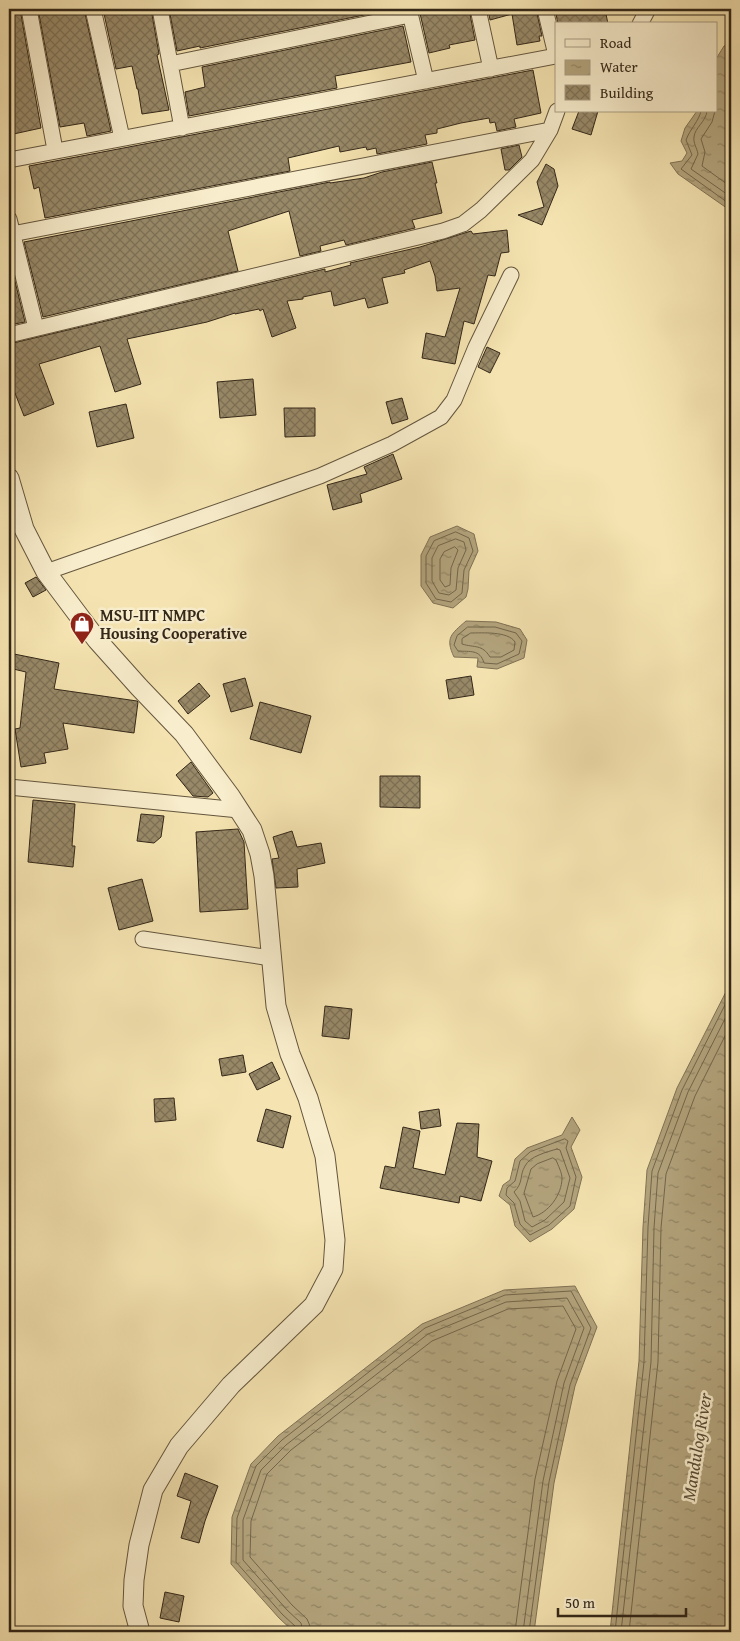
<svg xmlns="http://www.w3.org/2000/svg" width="740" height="1641" viewBox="0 0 740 1641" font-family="'Gentium Book Plus',serif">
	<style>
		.water { fill: url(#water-ripples); stroke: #807255 }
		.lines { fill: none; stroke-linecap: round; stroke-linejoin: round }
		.shore { stroke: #73664a; stroke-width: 1 }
		.building { fill: url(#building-cross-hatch); stroke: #332718 }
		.minor-casing { stroke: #64563e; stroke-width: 17 }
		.tertiary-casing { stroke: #64563e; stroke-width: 21 }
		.minor { stroke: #f8edcc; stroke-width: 15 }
		.tertiary { stroke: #f8edcc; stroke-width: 19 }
		.labels { text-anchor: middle; stroke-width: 5; stroke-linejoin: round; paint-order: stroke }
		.poi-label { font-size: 16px; font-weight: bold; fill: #332718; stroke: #f8edcc; text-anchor: start }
		.water-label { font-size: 18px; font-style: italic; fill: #594c36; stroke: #f8edcc }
	</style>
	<defs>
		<pattern id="water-ripples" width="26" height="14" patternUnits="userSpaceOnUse" patternTransform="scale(1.25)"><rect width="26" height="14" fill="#b3a47d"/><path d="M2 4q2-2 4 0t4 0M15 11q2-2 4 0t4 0" fill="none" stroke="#928665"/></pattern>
		<pattern id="building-cross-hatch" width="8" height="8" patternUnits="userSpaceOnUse" patternTransform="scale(1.25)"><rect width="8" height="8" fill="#988968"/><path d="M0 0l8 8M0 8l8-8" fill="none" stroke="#7d7055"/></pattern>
	</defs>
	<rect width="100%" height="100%" fill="#f5e4b1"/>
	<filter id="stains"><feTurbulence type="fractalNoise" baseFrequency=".004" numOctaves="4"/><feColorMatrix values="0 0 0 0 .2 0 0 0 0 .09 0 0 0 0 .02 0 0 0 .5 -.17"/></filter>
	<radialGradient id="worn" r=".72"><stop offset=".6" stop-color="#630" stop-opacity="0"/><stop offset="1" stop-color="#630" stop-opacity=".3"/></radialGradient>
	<!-- water -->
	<path class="water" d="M731,43V211L678,174L670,163L682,161L687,153L681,141L685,128L697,111H716V59L724,46Z
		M457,526L474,534L478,551L469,571L468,589L466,597L453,608L433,603L421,586V555L430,537Z
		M466,621L496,622L520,629L527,640L524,658L497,669L477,667L478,658L454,657C445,638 451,634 466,621Z
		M731,982V1632H610L639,1361L643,1227L647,1170L677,1088Z
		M572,1117L580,1130L571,1147L582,1177L574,1209L552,1229L530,1242L515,1226L510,1205L499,1196L503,1185L510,1180L515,1159L527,1148L562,1135Z
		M575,1286L597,1327L575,1386L554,1483L534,1632H294L279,1618L231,1564L232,1517L243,1486L251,1464L278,1436L422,1324L504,1290Z"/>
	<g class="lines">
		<!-- shore -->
		<path class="shore" d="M701,111C699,121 690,129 686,140L692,155L681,169L731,205
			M707,111C706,122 695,127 694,137C693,143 697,148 698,154L691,169L731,197
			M715,111L712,122L701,139L705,152L702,166L731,187
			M456,532L469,538L473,551L464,570L462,593L451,602L436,599L426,583V556L434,541Z
			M456,539L464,542L466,550L458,568L456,590L449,595L439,593L432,581V558L438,546Z
			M455,547L458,550L451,568L450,585L445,587L440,580V559L444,552Z
			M468,627H495L516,633L522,641L519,654L497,664L484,663C480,649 470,652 458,651L454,645L457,636Z
			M471,633C482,633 508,631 515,642L514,650L501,657H490C482,644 475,648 462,644V639Z
			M565,1139L568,1141L566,1148L576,1177L570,1206L549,1225L530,1235L520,1224L514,1203L506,1195L507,1188L515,1181L520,1161L530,1152Z
			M557,1149L560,1150L570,1178L564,1202L545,1220L532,1227L525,1221L520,1201L514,1192C524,1182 519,1176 525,1166C530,1156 547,1152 557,1149Z
			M553,1158L556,1160C558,1165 562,1173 562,1178C562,1195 548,1213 533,1217L524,1193L531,1169L537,1164Z
			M297,1632L296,1627L282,1614L236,1562L237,1518L248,1487L256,1466L282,1440L425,1328L505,1295L571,1291L591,1328L570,1385L549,1482L529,1632
			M303,1632L301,1623L287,1610L243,1560V1520L261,1470L286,1445L428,1334L506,1302L567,1298L584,1328L564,1383L543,1481L523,1632
			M311,1632L310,1626L307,1619L292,1605L250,1557L251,1521L267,1474L291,1450L432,1341L508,1309L563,1306L576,1329L557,1381L535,1479L515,1632
			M615,1632L644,1362L648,1227L652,1171L682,1090L731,993
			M621,1632L651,1362L654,1228L658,1173L688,1092L731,1007
			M629,1632L658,1362L661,1228L666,1174L695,1096L731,1024"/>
	</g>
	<!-- building -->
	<path class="building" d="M9,9H20L41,128L9,135Z
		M38,9H84L111,131L87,136L84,123L60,127Z
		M103,9H120L121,15L151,9L159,54L157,55L169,110L142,114L138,89H137L132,66L116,69Z
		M169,9H394L200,48V46L177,51Z
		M419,9H469L475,40L449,45L450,48L429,53Z
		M488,9H536L542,36H539L540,41L517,45L512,14L490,20Z
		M555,9H605L608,24H558Z
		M403,26L411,62L335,76L337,88L189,116L185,92L205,87L202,67Z
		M533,70L541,113L514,119L516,127L497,131L495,122L490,123L489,118L461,123L437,129V133L425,135L427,144L377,154L376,148L367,150L366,147L340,152L339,146L288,158L290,171L45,218L39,187L34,189L29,166Z
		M579,111H598L591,135L572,129Z
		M519,145L522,157L509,170H505L501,149Z
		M432,162L437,183H435L442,213L412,220L415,228L346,245L344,240L320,246L321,251L300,256L289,211L228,231L238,271L43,317L24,242L330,182V183L364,178L382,172Z
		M546,164L554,169L558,186L542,225L518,215L544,207L537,182Z
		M507,230L509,252L501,253L495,276L488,275L474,324L464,321L455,364L422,358L426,333L445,337L460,288L437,291L435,276L430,261L404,270L405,273L382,278L388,303L368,308L365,298L334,306L331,291L303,297V299L287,301L296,328L272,337L263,309L260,311L259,309L235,314V313L207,322L127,339L141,384L115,392L100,346L39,364L54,404L24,416L9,378V344L325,269V272L351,265L350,263L420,247L471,231L473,234Z
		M9,257L25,322L9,325Z
		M487,347L500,353L490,373L478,367Z
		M253,379L256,415L220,418L217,382Z
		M402,398L408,419L392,424L386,402Z
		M126,404L134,438L97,447L89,412Z
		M284,408H315V436L285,437Z
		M393,454L402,479L360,494L362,502L333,510L327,485L367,474L364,467Z
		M36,577L46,590L33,597L25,583Z
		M9,653L59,663L54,689L137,701L138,702L134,733L63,723L68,749L44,753L46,763L21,767L15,729L20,728L26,672L9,668Z
		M471,676L474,695L449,699L446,680Z
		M245,678L253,706L231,712L223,684Z
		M199,683L210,696L188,714L178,701Z
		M260,702L311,716L301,753L250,739Z
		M191,762L213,793L208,797L193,796L176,775Z
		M380,776H420V808L380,807Z
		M33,800L75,804L72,846H75L73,867L28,862Z
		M141,814L164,816L161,837L154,843L137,841Z
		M238,829L244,842L248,909L200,912L196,832Z
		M292,831L297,847L321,843L325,863L297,869L298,887L276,888L272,859L279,858L273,837Z
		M142,879L153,921L119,930L108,888Z
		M325,1006L352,1009L349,1039L322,1036Z
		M243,1055L246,1072L222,1076L219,1059Z
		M272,1062L280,1079L257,1090L249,1074Z
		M174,1098L176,1120L155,1122L154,1099Z
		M266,1109L291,1116L283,1148L257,1141Z
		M439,1109L441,1126L421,1129L419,1112Z
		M457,1123L479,1124L477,1157L492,1161L481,1201L460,1196L459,1203L380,1188L385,1166L395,1168L403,1127L420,1131L413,1168L445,1175Z
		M185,1473L218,1486L205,1521L199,1543L181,1538L191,1501L177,1496Z
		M165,1592L184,1596L179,1622L160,1618Z"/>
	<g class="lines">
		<defs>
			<path id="minor" d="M29,9L55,150
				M93,9L122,138
				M160,9L182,128
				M409,9L426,81
				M478,9L491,69
				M545,9L556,55
				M640,24L648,9
				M170,64L410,15
				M9,160L556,56
				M9,219L36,328
				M12,234L550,130
				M9,335L443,231L463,224L481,210L532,160L550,130L557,111
				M46,572L320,476L392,444L441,417L454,400L476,347L511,275
				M9,787L239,810
				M143,939L271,958"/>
			<path id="tertiary" d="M9,478L24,529L46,572L97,640L139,687L184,734L230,796L252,830L260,854L264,876L276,1006L290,1054L308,1098L325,1156L335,1240L333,1269L314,1305L231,1385L179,1446L153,1490L139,1545L134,1580L133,1606L140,1632"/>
		</defs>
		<!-- minor casing -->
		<use href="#minor" class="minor-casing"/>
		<!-- tertiary casing -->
		<use href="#tertiary" class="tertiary-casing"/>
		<!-- minor -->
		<use href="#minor" class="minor"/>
		<!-- tertiary -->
		<use href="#tertiary" class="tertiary"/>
	</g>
	<!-- icons -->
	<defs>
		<symbol id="shop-pin" viewBox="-11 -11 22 30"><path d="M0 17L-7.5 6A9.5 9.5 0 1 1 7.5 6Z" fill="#8f2418" stroke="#f8edcc"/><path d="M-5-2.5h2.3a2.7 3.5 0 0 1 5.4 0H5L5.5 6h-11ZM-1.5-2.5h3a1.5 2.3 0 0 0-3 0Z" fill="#fff"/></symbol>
	</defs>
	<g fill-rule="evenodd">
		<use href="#shop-pin" x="68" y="610" width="28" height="38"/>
	</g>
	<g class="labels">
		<!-- poi labels -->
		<g class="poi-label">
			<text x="100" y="621">MSU-IIT NMPC<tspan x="100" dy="18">Housing Cooperative</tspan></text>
		</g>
		<!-- water labels -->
		<g class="water-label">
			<text transform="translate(697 1447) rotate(-81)" y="6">Mandulog River</text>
		</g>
	</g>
	<!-- margin -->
	<rect width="740" height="1641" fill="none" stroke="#f5e4b1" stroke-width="30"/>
	<rect x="10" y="10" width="720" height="1621" fill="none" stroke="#332718" stroke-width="2.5"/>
	<rect x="15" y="15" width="710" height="1611" fill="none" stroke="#332718"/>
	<!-- legend -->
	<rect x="555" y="22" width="162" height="90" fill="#f8edcc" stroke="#a99e84"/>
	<rect x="565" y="39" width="25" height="8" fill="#f8edcc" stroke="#a99e84"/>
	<text x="600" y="48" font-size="15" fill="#332718">Road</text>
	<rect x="565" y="60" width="25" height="15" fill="url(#water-ripples)" stroke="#a99e84"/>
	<text x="600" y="72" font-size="15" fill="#332718">Water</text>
	<rect x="565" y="85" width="25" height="15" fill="url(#building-cross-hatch)" stroke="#a99e84"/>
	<text x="600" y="98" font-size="15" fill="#332718">Building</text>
	<!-- scale -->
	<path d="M558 1608v8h128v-8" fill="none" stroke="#332718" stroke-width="2.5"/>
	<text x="565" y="1608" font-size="15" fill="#332718" stroke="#f8edcc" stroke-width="4" paint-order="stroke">50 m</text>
	<rect width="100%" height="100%" filter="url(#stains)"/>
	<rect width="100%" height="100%" fill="url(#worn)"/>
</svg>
